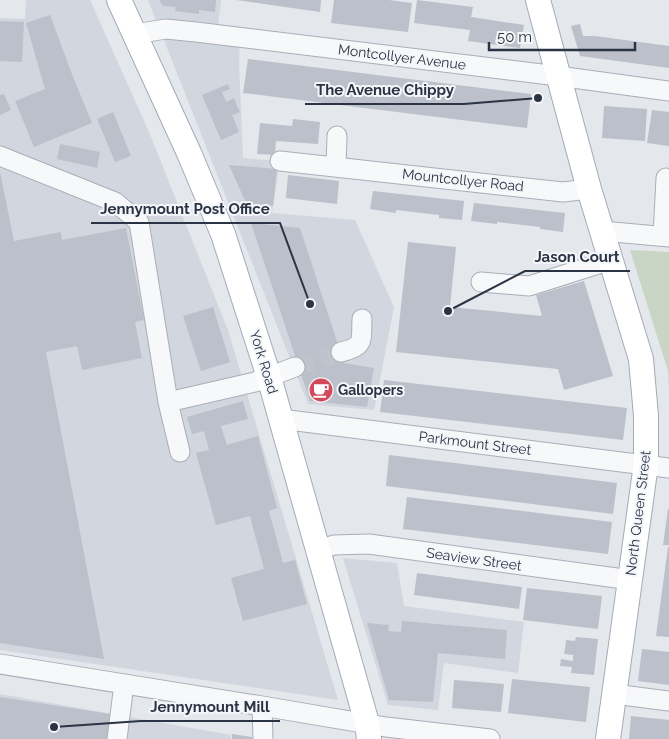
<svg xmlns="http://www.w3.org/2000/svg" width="669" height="739" viewBox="0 0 669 739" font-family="Raleway,sans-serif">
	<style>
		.built { fill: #d2d6de }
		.green { fill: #c9d6c5 }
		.building { fill: #bbc0ca }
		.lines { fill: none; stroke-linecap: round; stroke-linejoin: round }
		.minor-tunnel { stroke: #bfc3cb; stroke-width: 19; stroke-dasharray: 19 9; stroke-linecap: butt }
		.minor-casing { stroke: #a9aeb7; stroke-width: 21 }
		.major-casing { stroke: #a3abb8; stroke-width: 26 }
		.minor { stroke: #f7f8fa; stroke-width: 19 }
		.major { stroke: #fff; stroke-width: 24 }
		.labels { text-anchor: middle; stroke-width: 4; stroke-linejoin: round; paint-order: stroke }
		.street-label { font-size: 14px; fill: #2b3445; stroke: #f4f6f9 }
		.poi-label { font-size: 14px; font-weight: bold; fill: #2b3445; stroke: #f4f6f9; text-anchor: start }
		.leader { fill: none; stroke: #2b3445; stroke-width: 2 }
		.callout-dot { fill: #2b3445; stroke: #f4f6f9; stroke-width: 2 }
		.callout-label { font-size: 15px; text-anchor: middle; font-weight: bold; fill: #2b3445; stroke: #f4f6f9; stroke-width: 4; stroke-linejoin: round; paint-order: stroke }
	</style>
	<rect width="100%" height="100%" fill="#e4e7ec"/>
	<!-- built -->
	<path class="built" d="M26,0H90L149,132L228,330L338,700L0,650V18L25,19Z
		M148,0H221L217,34L240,38L239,64L243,158L280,161L272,213L355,220L394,307L374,410L308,404Z
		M343,558L397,563L404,606L524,622L518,673L444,663L438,710L388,705Z
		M0,694L231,735V739H0Z"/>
	<!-- green -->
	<path class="green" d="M630,250L669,252V391L668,371Z"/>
	<!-- building -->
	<path class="building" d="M159,0H216L215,12L199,10V14L175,11L176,7L163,6Z
		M236,0H321L320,12Z
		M334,0H389L412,3L408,32L331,23Z
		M417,0L473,7L471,17L524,25L520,48L468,41L470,30L414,23Z
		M50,15L73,77L92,123L34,147L15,101L45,89L26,23Z
		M0,21L24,22L22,62L0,61Z
		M580,24L583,36H595L669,46V68L580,56L571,26Z
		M248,59L531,94L527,128L243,93Z
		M228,84L230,89L222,92L226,102L234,98L237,106L240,112L232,115L239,132L221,140L202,95Z
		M4,94L11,110L0,115V95Z
		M604,106L647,109L645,141L602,138Z
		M652,110L669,112V146L647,143Z
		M113,112L131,156L115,162L97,119Z
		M293,119L320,122L318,144L276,141L275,155L257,154L260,123L292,126Z
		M60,144L100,152L97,168L57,159Z
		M229,165L277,169L273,206L246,203Z
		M0,172L14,241L61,232L62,240L126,228L144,320L135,322L142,358L82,370L77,346L46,352L104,659L0,643Z
		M288,175L339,181L337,204L286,198Z
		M373,191L464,201L462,220L439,218V215L396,210V213L370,209Z
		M474,203L565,213L563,232L540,229V227L497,222V224L471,221Z
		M251,223L300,228L344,363L374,368L367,407L310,401Z
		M408,242L456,247L450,307L542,316L536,295L584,281L613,376L564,390L558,369L396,352Z
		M213,307L230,362L201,371L183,316Z
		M384,380L627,408L623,440L380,412Z
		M243,401L248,419L221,426L227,445L258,436L277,508L269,511L283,563L295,560L307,604L243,621L231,578L264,569L250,516L216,525L196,453L209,450L204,431L192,434L187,417Z
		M389,455L617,483L613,514L386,486Z
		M407,497L612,522L608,554L403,529Z
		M668,509H669V545H663Z
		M668,547H669V637L656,636Z
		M417,573L522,587L519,609L414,595Z
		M527,588L602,596L598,629L523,620Z
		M402,621L507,630L505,659L438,653L433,702L389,700L367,623L389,625L388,631L401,632Z
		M576,637L598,639L594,675L571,673L572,667L560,666L561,659L573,661V655L564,654L565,648L566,640L575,641Z
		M642,649L669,652V685L638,681Z
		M512,679L590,687L586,722L508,713Z
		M454,680L504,684L501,712L452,708Z
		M0,697L110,714L107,739H0Z
		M631,716L669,720V739H629Z
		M232,734L252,737L253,739H232Z"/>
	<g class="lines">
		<!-- minor-tunnel -->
		<path class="minor-tunnel" d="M295,367L341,352"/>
		<defs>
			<path id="minor" d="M134,34L166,29L196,32L558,76L669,91
				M0,156L115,202L139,222L168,402L180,452
				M280,161L563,192L589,189
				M336,166L337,136
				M602,231L669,237
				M663,236L666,178
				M481,282L529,286L611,260
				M341,352C365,346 361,342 362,319
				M168,402L255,382L295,367
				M281,419L669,468
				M318,550L334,545L369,544L631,580
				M0,664L262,706L386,727L490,739
				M614,694L669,701
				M262,706L263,739
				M117,739L124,684"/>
			<path id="major" d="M119,0L189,153L223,234L269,377L367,723L369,739
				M538,0L589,189L641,359L646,416V464L608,739"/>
		</defs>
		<!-- minor casing -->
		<use href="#minor" class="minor-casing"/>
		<!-- major casing -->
		<use href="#major" class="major-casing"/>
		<!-- minor -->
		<use href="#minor" class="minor"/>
		<!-- major -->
		<use href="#major" class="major"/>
	</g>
	<!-- icons -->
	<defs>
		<symbol id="cafe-disc" viewBox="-11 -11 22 22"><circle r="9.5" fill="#d1495b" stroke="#f4f6f9"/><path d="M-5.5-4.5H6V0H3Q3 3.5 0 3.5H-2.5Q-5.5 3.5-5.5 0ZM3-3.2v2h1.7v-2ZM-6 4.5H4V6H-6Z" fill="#fff"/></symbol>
	</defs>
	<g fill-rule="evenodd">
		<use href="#cafe-disc" x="307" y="376" width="28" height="28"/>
	</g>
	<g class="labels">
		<!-- street labels -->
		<g class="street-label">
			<text transform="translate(402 57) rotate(7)" y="5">Montcollyer Avenue</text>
			<text transform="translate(463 180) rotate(6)" y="5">Mountcollyer Road</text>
			<text transform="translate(264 362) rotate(73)" y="5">York Road</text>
			<text transform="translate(475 443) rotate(7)" y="5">Parkmount Street</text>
			<text transform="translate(638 513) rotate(-83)" y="5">North Queen Street</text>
			<text transform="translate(474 559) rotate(8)" y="5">Seaview Street</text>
		</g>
		<!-- poi labels -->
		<g class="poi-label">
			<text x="338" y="395">Gallopers</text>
		</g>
	</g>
	<!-- callouts -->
	<path class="leader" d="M538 98L464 104H305M310 304L280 223H91M448 311L525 271H630M54 727L141 721H280"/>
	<g class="callout-dot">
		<circle cx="538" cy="98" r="5"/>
		<circle cx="310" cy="304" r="5"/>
		<circle cx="448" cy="311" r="5"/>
		<circle cx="54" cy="727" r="5"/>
	</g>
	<g class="callout-label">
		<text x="385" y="95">The Avenue Chippy</text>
		<text x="185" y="214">Jennymount Post Office</text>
		<text x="577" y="262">Jason Court</text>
		<text x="210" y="712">Jennymount Mill</text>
	</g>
	<!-- scale -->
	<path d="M489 42v8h146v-8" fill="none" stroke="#2b3445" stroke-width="2.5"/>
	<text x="497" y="42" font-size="15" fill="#2b3445" stroke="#f4f6f9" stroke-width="4" paint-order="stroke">50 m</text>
</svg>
